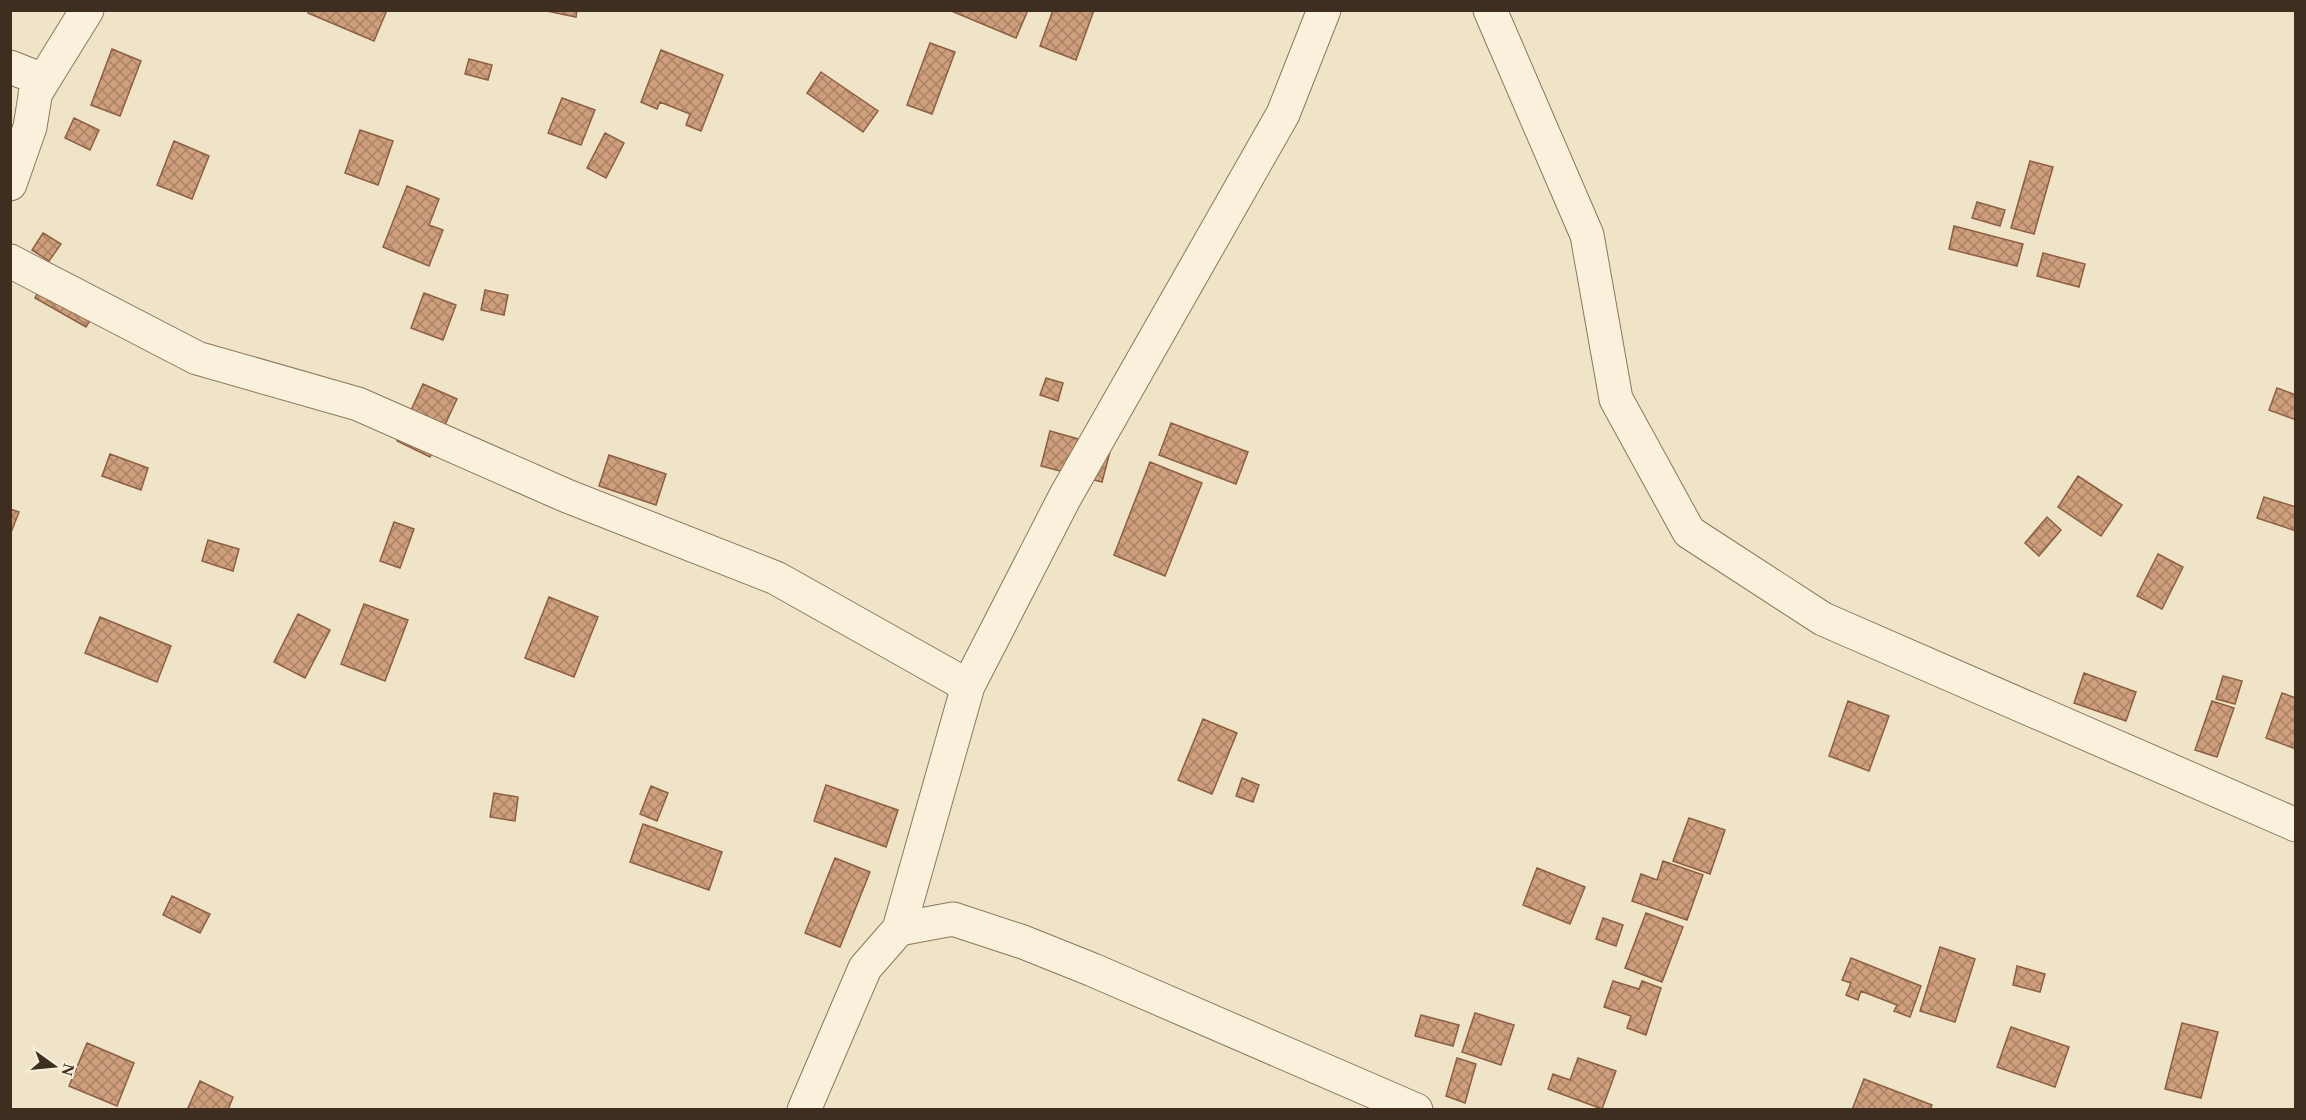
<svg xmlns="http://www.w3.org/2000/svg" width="2306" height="1120" viewBox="0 0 2306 1120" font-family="'Times New Roman',serif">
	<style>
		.building { fill: url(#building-cross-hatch); stroke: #8d5f41; stroke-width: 1.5 }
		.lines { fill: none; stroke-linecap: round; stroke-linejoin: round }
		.minor-casing { stroke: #8d765c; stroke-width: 35 }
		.minor { stroke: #faf1dc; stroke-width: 33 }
	</style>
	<defs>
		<pattern id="building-cross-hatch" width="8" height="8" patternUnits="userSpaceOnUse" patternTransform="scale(1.5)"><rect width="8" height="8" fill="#cf9f7d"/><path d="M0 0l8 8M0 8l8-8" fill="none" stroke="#a98266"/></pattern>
	</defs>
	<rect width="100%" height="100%" fill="#f0e4c8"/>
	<!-- building -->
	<path class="building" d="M309,10H387L374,41L308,13Z
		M542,10H577L576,17Z
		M949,10H1028L1016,38Z
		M1053,10H1094L1076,60L1040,46Z
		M930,43L955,52L932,114L907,105Z
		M112,49L141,61L120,116L91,105Z
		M661,50L723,75L701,131L686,125L690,114L660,102L657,109L641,102Z
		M469,59L492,65L488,80L465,74Z
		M821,72L878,111L863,132L807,93Z
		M562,98L595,110L581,145L548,133Z
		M74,118L99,130L90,150L65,138Z
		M360,130L393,141L378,185L345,173Z
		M605,133L624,143L606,178L587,168Z
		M174,141L209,156L192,199L157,185Z
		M2030,161L2053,167L2034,234L2011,228Z
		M407,186L439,199L429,225L443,230L429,266L383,247Z
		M1977,202L2005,210L2000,226L1972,218Z
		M1954,226L2023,244L2017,266L1949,249Z
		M43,233L61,244L49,261L32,250Z
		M2043,253L2085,264L2079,287L2037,276Z
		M52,267L104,297L86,327L35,298Z
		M485,290L508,295L504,315L481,310Z
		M424,293L456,305L443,340L411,328Z
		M1046,378L1063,383L1058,401L1040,395Z
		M423,384L457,399L430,457L397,441Z
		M2277,388L2296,395V420L2269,410Z
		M1171,423L1248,452L1236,484L1159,455Z
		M1050,431L1111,448L1102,482L1041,466Z
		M110,454L148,468L141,490L102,476Z
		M609,455L666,474L656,505L599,486Z
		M1150,462L1202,483L1165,576L1114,555Z
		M2078,476L2122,505L2101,536L2058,507Z
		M2264,497L2296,507V531L2257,518Z
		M10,509L19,512L10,535Z
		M2047,517L2061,530L2039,556L2025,543Z
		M394,522L414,529L400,568L380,561Z
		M208,540L239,549L233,571L202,561Z
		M2158,554L2183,567L2162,609L2137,596Z
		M549,597L598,617L574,677L525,658Z
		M364,604L408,620L385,681L341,664Z
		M298,614L330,630L305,678L274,662Z
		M100,617L171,646L157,682L85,653Z
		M2084,673L2136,692L2126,721L2074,703Z
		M2223,676L2242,681L2235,704L2216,699Z
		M2282,693L2296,698V749L2266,738Z
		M1848,701L1889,716L1869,771L1829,756Z
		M2212,701L2234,708L2217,757L2195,750Z
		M1203,719L1237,733L1212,794L1178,780Z
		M1242,778L1259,785L1253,802L1236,796Z
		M826,785L898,810L886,847L814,821Z
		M651,786L668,793L657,821L640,814Z
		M494,793L518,797L515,821L490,817Z
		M1689,818L1725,830L1710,874L1673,861Z
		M643,824L722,852L709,890L630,862Z
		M835,858L870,872L840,947L805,933Z
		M1663,861L1703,875L1687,920L1632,901L1641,874L1657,880Z
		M1537,868L1585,887L1570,924L1523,905Z
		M172,896L210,914L200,933L163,915Z
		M1646,913L1683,927L1662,982L1625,968Z
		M1603,918L1623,925L1616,946L1596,939Z
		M1940,947L1975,959L1955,1022L1920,1011Z
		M1851,958L1921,986L1910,1017L1894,1011L1897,1005L1861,991L1858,1000L1846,995L1851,983L1842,980Z
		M2017,966L2045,974L2040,992L2013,985Z
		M1613,981L1639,989L1642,981L1661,988L1646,1035L1627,1028L1631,1016L1604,1007Z
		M1475,1013L1514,1025L1501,1065L1462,1052Z
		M1421,1015L1459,1025L1453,1046L1415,1036Z
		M2182,1023L2218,1032L2201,1098L2165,1089Z
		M2011,1027L2069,1047L2055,1087L1997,1067Z
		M87,1043L134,1063L117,1106L69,1086Z
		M1457,1058L1476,1064L1465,1103L1446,1096Z
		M1578,1058L1616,1071L1602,1109L1548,1089L1553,1074L1570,1080Z
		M1864,1079L1932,1105L1930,1110H1852Z
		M200,1081L233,1097L228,1110H187Z"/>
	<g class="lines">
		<defs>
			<path id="minor" d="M1490,10L1587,235L1616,399L1689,532L1823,619L2296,825
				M10,67L38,78L30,127L10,184
				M35,94L87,10
				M10,261L197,358L358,404L567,496L776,578L968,686L899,929
				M968,686L1065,497L1283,114L1324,10
				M804,1110L865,968L899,929L953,919L1023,942L1093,970L1416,1110"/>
		</defs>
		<!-- minor casing -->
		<use href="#minor" class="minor-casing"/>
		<!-- minor -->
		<use href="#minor" class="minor"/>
	</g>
	<!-- border -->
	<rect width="2306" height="1120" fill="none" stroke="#3d2e20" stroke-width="24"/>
	<!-- north arrow -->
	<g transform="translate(54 1066) rotate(105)" stroke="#f7eed8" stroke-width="4.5" paint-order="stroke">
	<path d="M0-4.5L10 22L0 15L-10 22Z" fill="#3d2e20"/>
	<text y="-9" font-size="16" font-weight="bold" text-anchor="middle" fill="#3d2e20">N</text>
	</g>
</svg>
